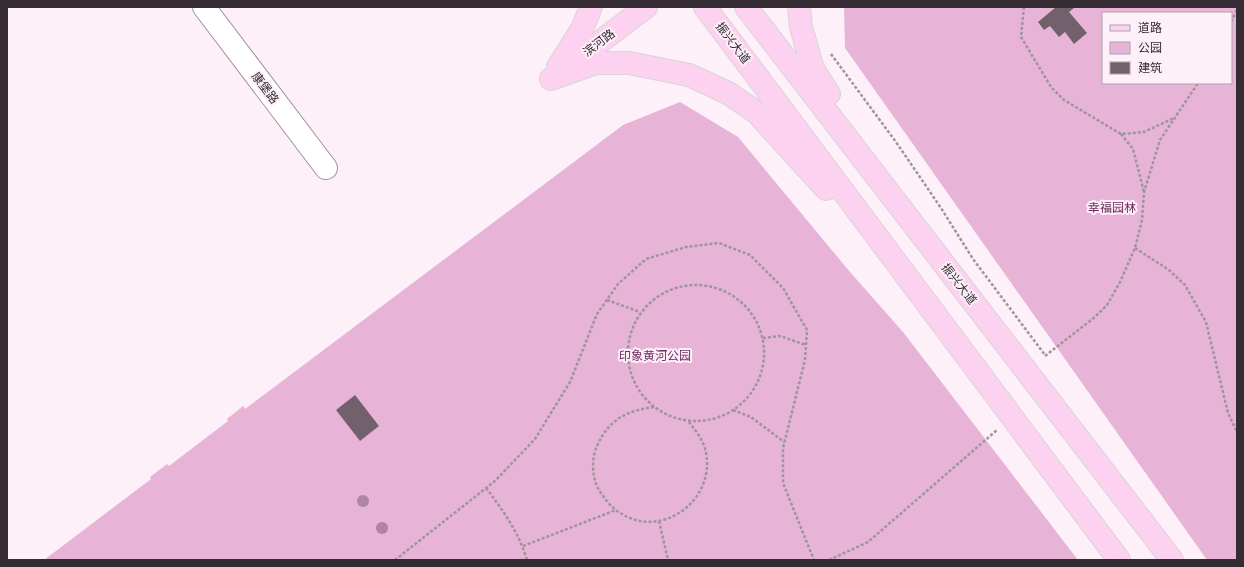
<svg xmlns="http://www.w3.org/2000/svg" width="1244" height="567" viewBox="0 0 1244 567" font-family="'Golos Text','Noto Sans SC',sans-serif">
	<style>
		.green { fill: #e7b4d7; fill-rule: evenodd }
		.building { fill: #73606d }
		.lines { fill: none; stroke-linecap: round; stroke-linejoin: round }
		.minor-casing { stroke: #a4909e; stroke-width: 24 }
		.major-casing { stroke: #d6d5d6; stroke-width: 24 }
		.path { stroke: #9f949c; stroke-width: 2.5; stroke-dasharray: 3 2; stroke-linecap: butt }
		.minor { stroke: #fff; stroke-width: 22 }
		.major { stroke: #fdd2f1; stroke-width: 22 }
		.tree { fill: #af84a5 }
		.labels { text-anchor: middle; stroke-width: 4; stroke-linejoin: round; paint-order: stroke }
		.street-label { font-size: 12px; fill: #342c32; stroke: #fdf0f9 }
		.park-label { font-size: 12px; fill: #6f2c60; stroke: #fdf0f9 }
	</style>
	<rect width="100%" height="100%" fill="#fdf0f9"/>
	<!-- green -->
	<path class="green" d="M844,7H1237V560H1207L845,48ZM1103,13H1231V83H1103Z
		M680,102L738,137L850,272L903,332L1078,560H44L151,479L150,477L167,464L169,466L228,421L227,419L243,406L245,409L623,125Z"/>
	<!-- building -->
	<path class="building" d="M1056,7H1073L1074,8L1069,12L1087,33L1074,44L1065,32L1059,37L1050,26L1044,30L1038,22Z
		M355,395L379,426L360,441L336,410Z"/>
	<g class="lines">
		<defs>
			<path id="minor" d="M204,7L326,168"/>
			<path id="major" d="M705,7L1119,560
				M746,7L1172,560
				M799,7L801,27L813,69L829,94
				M558,67L582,29L591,7
				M567,67L646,7
				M551,79L596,63H629L689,75L728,93L756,112L826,189"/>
		</defs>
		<!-- minor casing -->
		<use href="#minor" class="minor-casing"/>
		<!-- major casing -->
		<use href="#major" class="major-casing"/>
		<!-- path -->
		<path class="path" d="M1024,7L1021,37L1051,87L1064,100L1121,134L1144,132L1174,118
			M1231,22L1237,10
			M831,54L896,142L941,208L973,259L1045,355
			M1121,134L1133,149L1144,192
			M1135,248L1169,270L1185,285L1206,322L1228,413L1237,432
			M628 353a68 68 0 1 1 136 0a68 68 0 1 1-136 0Z
			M607,300L640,312
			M763,338L780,336L806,345
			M1045,356L1095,317L1107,305L1120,282L1135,248L1142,220L1144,192L1160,140L1198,83
			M654,407C626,411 609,419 597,446C591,458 592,479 599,490C605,499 612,509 622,514C663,539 715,500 706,453C704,441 696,431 689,422
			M733,410L751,417L784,442
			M486,488C503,510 519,533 527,560
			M659,521L668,560
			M523,546L616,510
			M395,560L495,481L535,439L570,382L597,314L618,284L646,259L686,247L719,243L750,255L783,288L807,330L805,360L783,448V483L814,560
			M829,560L868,542L997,430"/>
		<!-- minor -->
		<use href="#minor" class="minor"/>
		<!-- major -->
		<use href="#major" class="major"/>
	</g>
	<!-- trees -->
	<g class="tree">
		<circle cx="363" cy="501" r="6"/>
		<circle cx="382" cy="528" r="6"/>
	</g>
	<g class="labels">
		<!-- street labels -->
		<g class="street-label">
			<text transform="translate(599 43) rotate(-37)" y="4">滨河路</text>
			<text transform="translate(733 43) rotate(53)" y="4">振兴大道</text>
			<text transform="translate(265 88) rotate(53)" y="4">康堡路</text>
			<text transform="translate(959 284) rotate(52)" y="4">振兴大道</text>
		</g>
		<!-- park labels -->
		<g class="park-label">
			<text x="1112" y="212">幸福园林</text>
			<text x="655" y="360">印象黄河公园</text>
		</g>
	</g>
	<!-- border -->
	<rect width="1244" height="567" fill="none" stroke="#342c32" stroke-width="16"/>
	<!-- legend -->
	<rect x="1102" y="12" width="130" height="72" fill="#fdf0f9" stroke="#ada2a9"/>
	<rect x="1110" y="25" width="20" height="6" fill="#fdd2f1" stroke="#ada2a9"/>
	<text x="1138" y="32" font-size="12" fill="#342c32">道路</text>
	<rect x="1110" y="42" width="20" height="12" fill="#e7b4d7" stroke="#ada2a9"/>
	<text x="1138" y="52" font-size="12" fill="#342c32">公园</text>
	<rect x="1110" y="62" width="20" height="12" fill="#73606d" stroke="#ada2a9"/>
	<text x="1138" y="72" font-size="12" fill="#342c32">建筑</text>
</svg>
